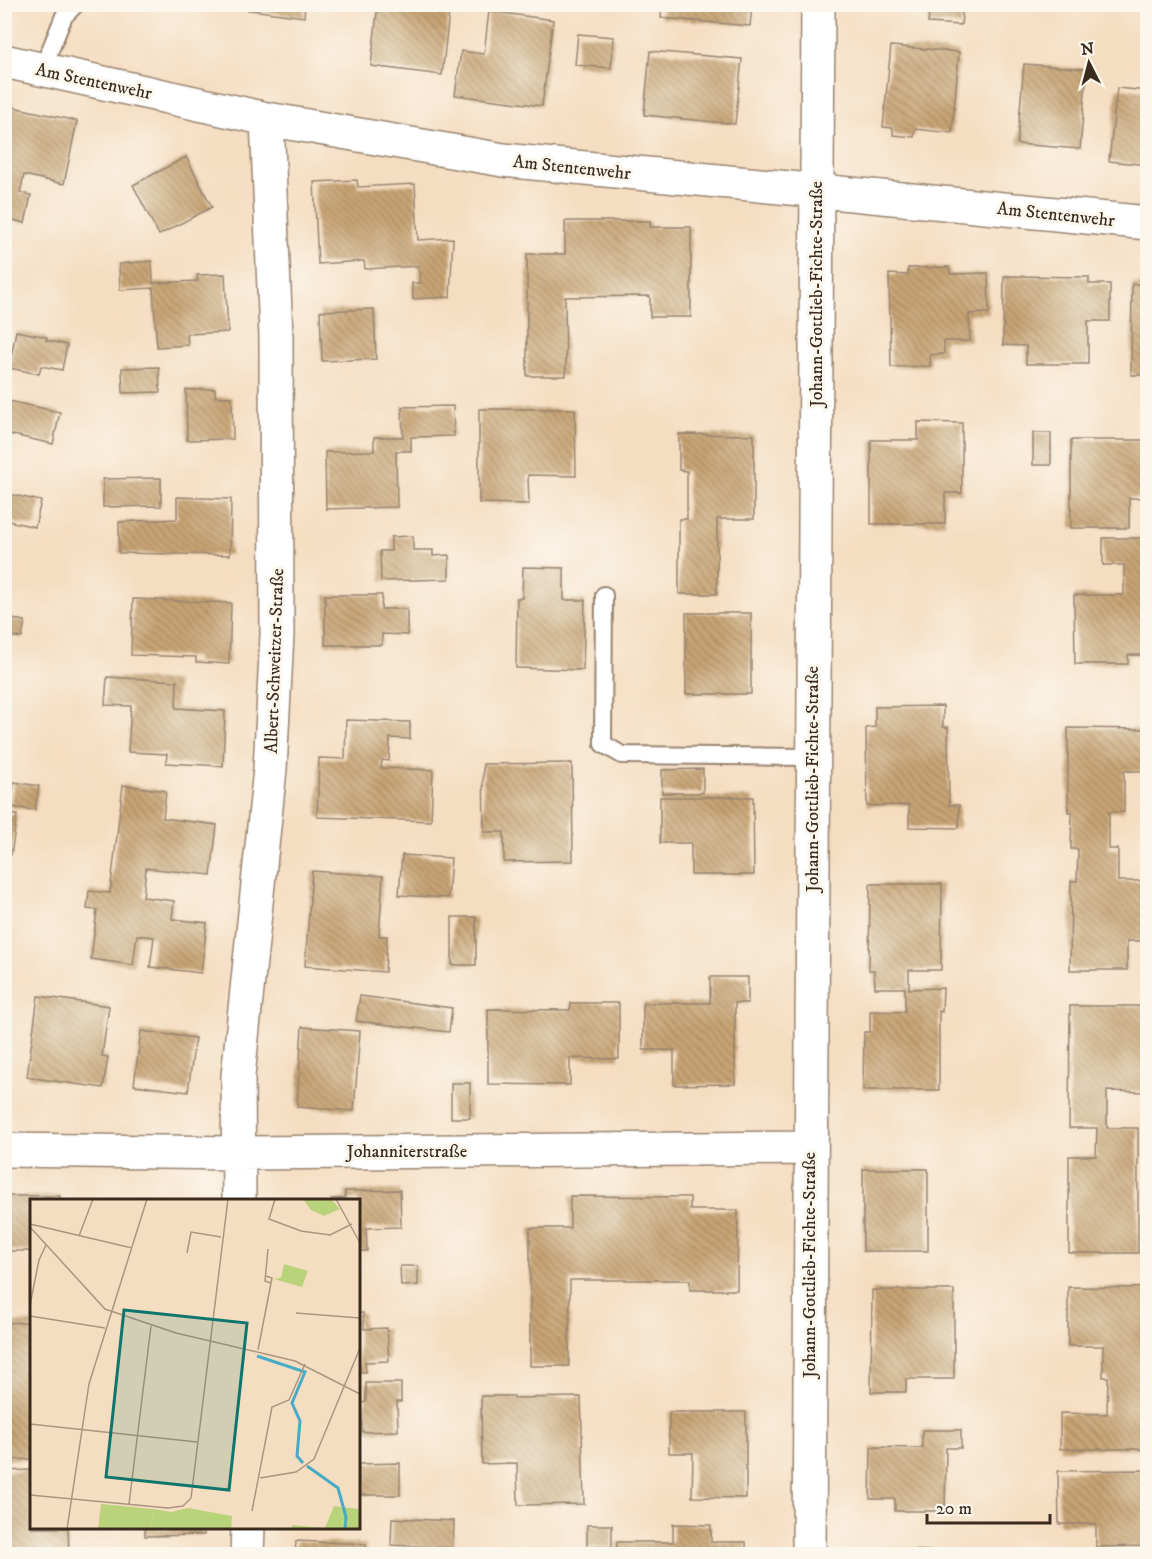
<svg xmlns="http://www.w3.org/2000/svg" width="1152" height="1559" viewBox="0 0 1152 1559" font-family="'IM FELL DW Pica',serif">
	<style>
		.building { fill: url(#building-back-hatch) }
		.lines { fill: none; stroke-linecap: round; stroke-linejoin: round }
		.lane-casing { stroke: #988470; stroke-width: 20 }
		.street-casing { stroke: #988470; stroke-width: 36 }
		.lane { stroke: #fff; stroke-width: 16 }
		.street { stroke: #fff; stroke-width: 33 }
		.labels { text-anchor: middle; stroke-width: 6; stroke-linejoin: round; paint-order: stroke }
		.street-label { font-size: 18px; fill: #3b2a1e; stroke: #fbf7ec }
		.inset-river { fill: none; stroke: #48acc7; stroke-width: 3 }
		.inset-road { fill: none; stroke: #ab9580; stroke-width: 1.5 }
		.view { fill: #0f766e; fill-opacity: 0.15; stroke: #0f766e; stroke-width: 3 }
		.inset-edge { fill: none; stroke: #3b2a1e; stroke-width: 3 }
	</style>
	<defs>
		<pattern id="building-back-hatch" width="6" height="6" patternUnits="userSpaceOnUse" patternTransform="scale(1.5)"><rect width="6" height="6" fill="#c7a474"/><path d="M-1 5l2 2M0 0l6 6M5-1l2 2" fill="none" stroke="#a3865f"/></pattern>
	</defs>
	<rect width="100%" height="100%" fill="#fbf7ec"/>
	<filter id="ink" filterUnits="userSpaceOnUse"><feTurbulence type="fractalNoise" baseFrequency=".0167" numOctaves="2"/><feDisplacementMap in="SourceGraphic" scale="12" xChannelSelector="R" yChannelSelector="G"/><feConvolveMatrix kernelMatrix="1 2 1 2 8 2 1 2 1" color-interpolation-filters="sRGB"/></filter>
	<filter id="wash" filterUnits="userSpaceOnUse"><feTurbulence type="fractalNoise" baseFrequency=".008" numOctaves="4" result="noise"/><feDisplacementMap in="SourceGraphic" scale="24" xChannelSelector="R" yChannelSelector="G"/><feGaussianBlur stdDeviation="1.35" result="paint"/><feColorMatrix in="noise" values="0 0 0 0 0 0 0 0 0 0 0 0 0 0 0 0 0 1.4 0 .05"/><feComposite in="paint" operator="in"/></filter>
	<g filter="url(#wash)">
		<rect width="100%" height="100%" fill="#f5ddc1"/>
		<g id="blocks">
			<!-- building -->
			<path class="building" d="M244,4H305L304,17L243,9Z
				M378,4H450L442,75L371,66Z
				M662,4H752L750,26L661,18Z
				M930,4H963L961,25L928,23Z
				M489,11L553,20L542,106L455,95L461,51L484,54Z
				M578,34L614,37L611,68L575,65Z
				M891,46L959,52L952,133L915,129L914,137L893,135V128L883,127Z
				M650,51L742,59L735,124L644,115Z
				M1024,64L1087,69L1080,149L1017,144Z
				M1117,88L1148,91V165L1109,161Z
				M4,105L77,121L64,184L24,175L20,193L31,195L25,223L4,218Z
				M186,157L212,207L159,235L133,185Z
				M357,180L358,187L415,184L418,240L453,238L450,297L413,299L412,283H420L419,266L365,269L364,261L318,264L314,182Z
				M565,221H650V227H691V317H650V296L565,297L566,376H527V254H565Z
				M152,261L153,283L198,281L197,275L225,274L228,332L187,334L188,345L157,347L153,288L120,290L119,264Z
				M949,267L950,274L988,273L989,313L969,314L970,341H944V354L930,355V366L891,367L889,274L908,275V268Z
				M1004,276L1089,277V284H1110V321H1088V364H1026V346L1003,345Z
				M1132,284H1148V375H1131Z
				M374,309L376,359L322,361L320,311Z
				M16,331L47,337L46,340L67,345L62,370L41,366L39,374L9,368Z
				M159,367L160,392L123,393L122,368Z
				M215,389V397H232L233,439L187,440L186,390Z
				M4,400L60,412L53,444L4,433Z
				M453,406L454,436L411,437V451H396L397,507L326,509L325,452L374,451V437H403L402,407Z
				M479,409H575L576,476L528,475L529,504L479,503Z
				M918,422L962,423V493H945V524H871V440H918Z
				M1033,433H1051V465H1033Z
				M679,434L754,435V519H717V594H679V519H687V471L679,470Z
				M1071,440H1148V498H1129V528H1071Z
				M161,478V506L103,507V479Z
				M4,493L41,501L35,527L4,520Z
				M177,497L231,499L230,555L119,553V522L177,519Z
				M413,536V550H433V556L449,555V579L381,581L380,551H391V537Z
				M1103,538H1144V565H1148V655H1128V664H1075L1074,595H1124V565H1103Z
				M523,567L564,568V600H585L583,670L516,668L517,598H522Z
				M325,595H382L381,609H407V635L382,634V645H325Z
				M133,599L231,603L229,664L196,662V657L131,655Z
				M686,613H751V694H686Z
				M4,618L25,621L22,638L4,635Z
				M107,677L177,681L176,708L225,711L223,766L166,763L167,754L128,752L131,706L105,705Z
				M943,706V727H948L949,805H959V828L909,827V805L867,806L866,728L875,727V707Z
				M346,720L410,722V739L390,738L389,761L382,760L381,768L433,770L431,821L317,817L319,758L345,759Z
				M1068,728L1148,729V771H1124V812H1109V849H1118V881H1148V941H1127V970H1070L1071,881H1077L1078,849H1071L1072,812H1068Z
				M572,763L573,861L504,862V832H484L483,764Z
				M703,769V793H662V770Z
				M14,782L39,786L35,810L10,807Z
				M123,785L166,791L163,818L217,825L211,875L146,868L143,897L174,901L172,919L207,923L201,973L150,967L154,937L137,935L133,965L91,959L97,910L87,909L89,891L110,893Z
				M660,797H753L754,875H691V843H660Z
				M5,814L17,815L11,855L5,854Z
				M402,855L451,858L448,898L399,895Z
				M312,871L383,876L379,936H387L385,972L305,966Z
				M870,884H942L941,970H909V989L943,988L942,1012L939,1011V1090H863L864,1032H870V1011L905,1012V988H875L874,970H869Z
				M452,917H476V965H452Z
				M710,977H748V1003H735V1084L674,1085V1050H643V1003H710Z
				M38,996L109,1006L102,1056L108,1057L103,1088L27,1077Z
				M360,996L452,1008L449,1032L356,1021Z
				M571,1003H619V1059L570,1058V1085L488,1084V1009L570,1010Z
				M1070,1006H1148V1092L1107,1091V1128H1138V1253H1069V1156H1096L1097,1128H1069Z
				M302,1027L360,1031L354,1111L297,1107Z
				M141,1031L195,1038L188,1092L134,1085Z
				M451,1083H470V1118H451Z
				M863,1169H928V1251H863Z
				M400,1190L401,1227L366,1228L367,1251H358V1200L330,1199L345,1198V1191Z
				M4,1196H60V1200H32V1251H4Z
				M570,1196L690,1197V1210H738L737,1290H690V1280H570L569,1366H530V1228H570Z
				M400,1266H418V1285L401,1286Z
				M4,1267H7V1298H4Z
				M1068,1287L1148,1288V1449H1060V1413L1107,1414L1108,1377H1103V1346H1068Z
				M872,1290H954V1379H906V1392H871Z
				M358,1313H363L364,1329L387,1328L389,1361L365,1362L366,1372H358Z
				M32,1322V1459L4,1460V1323Z
				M366,1383H401V1402H397L398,1431L362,1432L361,1403L366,1402Z
				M481,1396H514V1398L581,1397L584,1504L518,1505L517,1463L482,1464Z
				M669,1412H746V1498L692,1497L693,1453H669Z
				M922,1430H961V1448H946L945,1511H895V1499H870L871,1447L922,1448Z
				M400,1463V1495H358V1464Z
				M32,1470V1528H68L69,1554H4V1471Z
				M1148,1470V1546L1096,1547V1524H1059L1058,1471Z
				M392,1518L454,1521L453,1548L391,1545Z
				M673,1524L711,1525V1542H746V1554H617V1542H673Z
				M587,1525H612V1547H587Z
				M145,1528H204V1535L145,1536Z
				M296,1541L366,1544V1554H295Z
				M899,1550L939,1551V1554H899Z"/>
		</g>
	</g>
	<g filter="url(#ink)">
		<use href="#blocks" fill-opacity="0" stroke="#988470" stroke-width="1.5"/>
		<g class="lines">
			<defs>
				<path id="lane" d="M42,70L64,16L76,4
					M604,595L603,744L622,755L812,757"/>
				<path id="street" d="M4,61L267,119L503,160L1148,223
					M4,1150L237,1153L809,1148
					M239,1200L238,1076L270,769L277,635L276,337L267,119
					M247,1554L248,1528
					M809,1554L818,4"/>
			</defs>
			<!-- lane casing -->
			<use href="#lane" class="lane-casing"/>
			<!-- street casing -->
			<use href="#street" class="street-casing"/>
			<!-- lane -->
			<use href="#lane" class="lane"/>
			<!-- street -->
			<use href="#street" class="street"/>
		</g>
	</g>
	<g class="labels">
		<!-- street labels -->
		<g class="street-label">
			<text transform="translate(94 81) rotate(12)" y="6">Am Stentenwehr</text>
			<text transform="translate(572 167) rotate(6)" y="6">Am Stentenwehr</text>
			<text transform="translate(1056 214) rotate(6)" y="6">Am Stentenwehr</text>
			<text transform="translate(816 294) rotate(-90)" y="6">Johann-Gottlieb-Fichte-Straße</text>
			<text transform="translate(274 661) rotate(-88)" y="6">Albert-Schweitzer-Straße</text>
			<text transform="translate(812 779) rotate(-90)" y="6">Johann-Gottlieb-Fichte-Straße</text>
			<text x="407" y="1157">Johanniterstraße</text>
			<text transform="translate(809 1265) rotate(-90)" y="6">Johann-Gottlieb-Fichte-Straße</text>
		</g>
	</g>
	<!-- overview -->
	<g transform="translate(30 1199)">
		<rect width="330" height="330" fill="#f5ddc1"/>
		<path d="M273,0H301L310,10L294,17L281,11ZM304,307L311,308L313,330H262V326L295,329ZM158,309L202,317L201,330H121L123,310L141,313Z" fill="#b8d379"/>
		<path d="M254,65L278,72L272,88L244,80L251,79Z" fill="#b8d379"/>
		<path d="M71,305L123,310L121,330H68ZM311,308L330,310V330H313Z" fill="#b8d379"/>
		<path class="inset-river" d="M227,157L275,173L262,204L270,222L267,257L273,264M277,267L308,289L316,318L315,330"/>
		<path class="inset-road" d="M245,0L239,20L271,32L300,36L322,25M306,0L330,44M0,25L102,49M0,28L75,110L146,134L265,162L330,195M49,37L63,0M157,54L161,33L191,38M236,77L242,79L241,84L235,82L238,50M0,106L9,61L16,46M266,114L330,119M0,117L75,129M228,151L241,84M0,225L167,243M230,279L266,273L284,260L330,149M0,296L138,309L153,307L161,299L198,0M99,305L121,127M222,312L242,208L259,201L275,165M37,330L59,185L117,0"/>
		<path class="view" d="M94,111L217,124L199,291L76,278Z"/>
		<rect width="330" height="330" class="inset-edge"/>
	</g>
	<!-- margin -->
	<rect width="1152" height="1559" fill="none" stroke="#fbf7ec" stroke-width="24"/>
	<!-- north arrow -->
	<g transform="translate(1089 63) rotate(354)" stroke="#fbf7ec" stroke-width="4.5" paint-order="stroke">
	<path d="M0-4.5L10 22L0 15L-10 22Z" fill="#3b2a1e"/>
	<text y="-9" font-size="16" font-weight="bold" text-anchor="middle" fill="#3b2a1e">N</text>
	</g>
	<!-- scale -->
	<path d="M927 1514v9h123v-9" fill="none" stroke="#3b2a1e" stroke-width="3"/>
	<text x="936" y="1514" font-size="18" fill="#3b2a1e" stroke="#fbf7ec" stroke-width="4.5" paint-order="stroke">20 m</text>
</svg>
